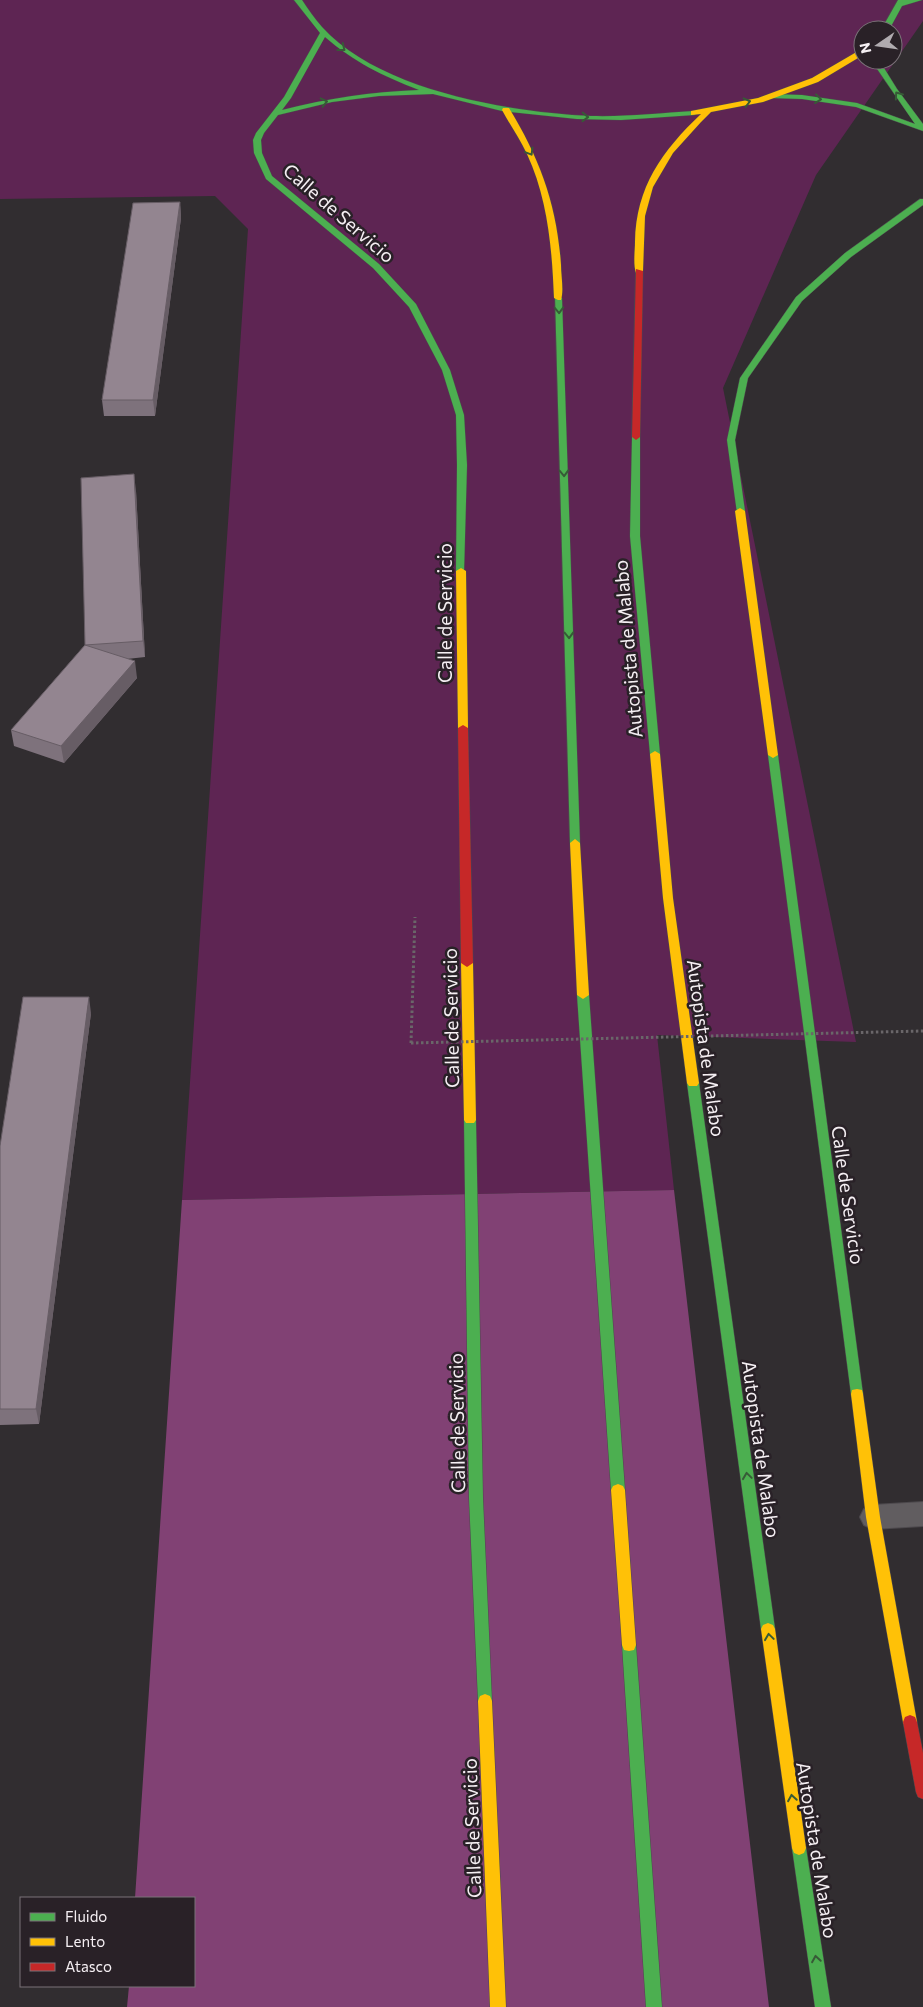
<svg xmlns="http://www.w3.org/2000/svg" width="923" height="2007" viewBox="0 0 923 2007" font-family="Commissioner,sans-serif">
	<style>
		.green { fill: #5e2553; fill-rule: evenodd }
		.forest { fill: #814174 }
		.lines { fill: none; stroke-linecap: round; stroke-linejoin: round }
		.lane-casing { stroke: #4d494d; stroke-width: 2 }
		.fast-casing { stroke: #4d494d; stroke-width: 1 }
		.slow-casing { stroke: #4d494d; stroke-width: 1 }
		.jam-casing { stroke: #4d494d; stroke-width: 1 }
		.path { stroke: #6a6669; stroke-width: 3; stroke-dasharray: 2.5 2.5; stroke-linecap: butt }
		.lane { fill: #615d60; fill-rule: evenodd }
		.fast { fill: #4caf50; fill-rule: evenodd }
		.slow { fill: #ffc107; fill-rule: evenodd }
		.jam { fill: #c62828; fill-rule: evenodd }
		.path-bridge { stroke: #6a6669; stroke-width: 3; stroke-dasharray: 2.5 2.5; stroke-linecap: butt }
		.wall { fill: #7e727c }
		.shaded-wall { fill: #675d65 }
		.building { fill: #938590; stroke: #675d65 }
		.oneway { stroke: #375a37 }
		.labels { text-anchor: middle; stroke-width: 5; stroke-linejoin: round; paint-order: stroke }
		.street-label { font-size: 19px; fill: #f5eff3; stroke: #292127 }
	</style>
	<rect width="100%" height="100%" fill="#312d30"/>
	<!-- green -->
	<path class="green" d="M0,0H923V21L816,175L723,388L856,1042L657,1035L674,1190L182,1200L248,229L215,196L0,199ZM863,30H893V60H863Z"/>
	<!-- forest -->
	<path class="forest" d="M674,1190L769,2007H127L129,1986H194V1898H135L182,1200Z"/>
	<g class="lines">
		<defs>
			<path id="lane" d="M923,1502V1526L873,1529L864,1525L860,1517L864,1509L873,1505Z"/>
			<path id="fast" d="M294,0H302C308,9 315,19 322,27C380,91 509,112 591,116C626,117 660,113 694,111L698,113L694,115L621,120L577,119L502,111L433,94L379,96L332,102L278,115L264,133L261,140L262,153L272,176L379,264L416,304L450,370L464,415L467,465L464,573L461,574L456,571L457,465L456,415L442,370L409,307L373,268L266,179L254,153L253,140L256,133L284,97L320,33ZM325,37C354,62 383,76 419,90C370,92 330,98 282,110L291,98Z
				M898,0H922L902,6L889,30H881Z
				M871,60H879L897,89L923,124V131L856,107L802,99L770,98L766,96L770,94L802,95L857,103L915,124Z
				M920,199H923V205L851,257L802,301L748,378L735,440L745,511L743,513H737L727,440L740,378L796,297L845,253Z
				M555,296H558L562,298L580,843L575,847L570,843Z
				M636,434L640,437V536L660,754L655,757L650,754L630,536L632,437Z
				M773,752L778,755L863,1394L862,1398L857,1399L852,1398L851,1394L768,755Z
				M583,991L589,995L625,1490L623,1494L618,1496L613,1494L611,1490L577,995Z
				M693,1079L697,1080L699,1083L775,1629L773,1633L768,1635L763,1633L761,1629L687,1083L689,1080Z
				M470,1115L474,1117L476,1120L483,1498L492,1701L490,1706L485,1708L480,1706L478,1701L469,1498L464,1120L466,1117Z
				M629,1639L634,1640L636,1645L662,2007H646L622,1645L624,1640Z
				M799,1841L804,1843L806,1848L831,2007H815L792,1848L794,1843Z"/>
			<path id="slow" d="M860,50H863V55L818,82L763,102L711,112L701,122L673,153L653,187L645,216L643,271L636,273C633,264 635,251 635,242C636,187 662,151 701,114L691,115V111L758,98L812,78Z
				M503,108H509C540,159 557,205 561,265C561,276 564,290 561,300H558L554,298C552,249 548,199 527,154C520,139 510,125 502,110Z
				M740,508L745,511L778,755L773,758L768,755L735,511Z
				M461,568L466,571L468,728L463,731L458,728L456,571Z
				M655,751L660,754L673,898L699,1083L697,1086H689L687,1083L663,898L650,754Z
				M575,839L580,843L589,995L583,999L577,995L570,843Z
				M467,959L473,963L476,1120L474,1123H466L464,1120L461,963Z
				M857,1389L862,1390L863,1394L880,1517L917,1722L915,1727L910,1729L905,1727L903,1722L866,1517L851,1394L852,1390Z
				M618,1484L623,1486L625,1490L636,1645L634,1650L629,1651L624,1650L622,1645L611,1490L613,1486Z
				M768,1623L773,1625L775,1629L806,1848L804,1853L799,1855L794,1853L792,1848L761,1629L763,1625Z
				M485,1694L490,1696L492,1701L506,2007H490L478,1701L480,1696Z"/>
			<path id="jam" d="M636,269L643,271L640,437L636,440L632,437Z
				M463,725L468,728L473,963L467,967L461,963L458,728Z
				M910,1715L915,1717L917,1722L923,1753V1799L918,1797L916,1792L903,1722L905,1717Z"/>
		</defs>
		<!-- lane casing -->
		<use href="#lane" class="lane-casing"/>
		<!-- fast casing -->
		<use href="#fast" class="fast-casing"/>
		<!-- slow casing -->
		<use href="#slow" class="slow-casing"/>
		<!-- jam casing -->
		<use href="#jam" class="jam-casing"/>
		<!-- path -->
		<path class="path" d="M411,1043L415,917"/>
		<!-- lane -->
		<use href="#lane" class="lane"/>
		<!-- fast -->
		<use href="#fast" class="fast"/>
		<!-- slow -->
		<use href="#slow" class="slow"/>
		<!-- jam -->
		<use href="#jam" class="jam"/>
		<!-- path-bridge -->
		<path class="path-bridge" d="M411,1043L923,1031"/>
	</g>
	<!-- wall -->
	<path class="wall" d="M180,202L181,218L155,416H104L102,400Z
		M136,491L145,657L127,659L137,678L64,763L14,746L11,730L85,645Z
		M91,1013L39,1424L0,1425V1146Z"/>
	<!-- shaded-wall -->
	<path class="shaded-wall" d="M180,202L181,218L155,416L153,400Z
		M134,474L136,491L145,657L143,641Z
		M135,661L137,678L64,763L61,746Z
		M89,997L91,1013L39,1424L36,1409Z"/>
	<!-- building -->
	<path class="building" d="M180,202L153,400H102L133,203Z
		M134,474L143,641L85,645L135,661L61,746L11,730L85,645L81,478Z
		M23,997H89L36,1409H0V1146Z"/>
	<!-- one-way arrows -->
	<defs><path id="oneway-chevron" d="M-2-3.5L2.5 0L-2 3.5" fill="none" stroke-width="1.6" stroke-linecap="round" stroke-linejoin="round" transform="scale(1.25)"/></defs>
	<g class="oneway">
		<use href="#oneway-chevron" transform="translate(342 48) rotate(38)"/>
		<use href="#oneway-chevron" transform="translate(898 95) rotate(-125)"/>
		<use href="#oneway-chevron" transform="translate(818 99) rotate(7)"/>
		<use href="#oneway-chevron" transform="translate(324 102) rotate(-13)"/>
		<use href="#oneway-chevron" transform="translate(747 102) rotate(-14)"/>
		<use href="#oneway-chevron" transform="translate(585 117) rotate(2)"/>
		<use href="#oneway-chevron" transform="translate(530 152) rotate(59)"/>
		<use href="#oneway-chevron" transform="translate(559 310) rotate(88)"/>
		<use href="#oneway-chevron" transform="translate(564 473) rotate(88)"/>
		<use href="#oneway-chevron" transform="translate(569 635) rotate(88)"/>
		<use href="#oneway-chevron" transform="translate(747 1476) rotate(-98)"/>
		<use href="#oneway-chevron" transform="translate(769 1637) rotate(-98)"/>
		<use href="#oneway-chevron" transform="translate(792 1798) rotate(-99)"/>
		<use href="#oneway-chevron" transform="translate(816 1959) rotate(-99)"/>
	</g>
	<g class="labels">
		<!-- street labels -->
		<g class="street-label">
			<text transform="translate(339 213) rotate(41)" y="7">Calle de Servicio</text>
			<text transform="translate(445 613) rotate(-90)" y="7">Calle de Servicio</text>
			<text transform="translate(628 649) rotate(-95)" y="7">Autopista de Malabo</text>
			<text transform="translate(451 1018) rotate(-91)" y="7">Calle de Servicio</text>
			<text transform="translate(706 1048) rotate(82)" y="7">Autopista de Malabo</text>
			<text transform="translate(848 1195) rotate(82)" y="7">Calle de Servicio</text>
			<text transform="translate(457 1423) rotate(-91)" y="7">Calle de Servicio</text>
			<text transform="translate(761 1449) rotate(82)" y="7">Autopista de Malabo</text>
			<text transform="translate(472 1828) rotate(-92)" y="7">Calle de Servicio</text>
			<text transform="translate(817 1850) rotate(81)" y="7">Autopista de Malabo</text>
		</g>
	</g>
	<!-- legend -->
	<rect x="20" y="1897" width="175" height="90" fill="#292127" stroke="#7b7379"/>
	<rect x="30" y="1913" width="25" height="8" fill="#4caf50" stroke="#7b7379"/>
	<text x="65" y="1922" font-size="15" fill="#f5eff3">Fluido</text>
	<rect x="30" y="1938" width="25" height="8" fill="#ffc107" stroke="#7b7379"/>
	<text x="65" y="1947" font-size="15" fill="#f5eff3">Lento</text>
	<rect x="30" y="1963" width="25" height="8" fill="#c62828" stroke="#7b7379"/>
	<text x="65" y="1972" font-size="15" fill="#f5eff3">Atasco</text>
	<!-- north arrow -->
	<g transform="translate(878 45) rotate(257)"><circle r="24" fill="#292127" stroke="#7b7379"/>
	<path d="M0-4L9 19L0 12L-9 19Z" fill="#b0abaf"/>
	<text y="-8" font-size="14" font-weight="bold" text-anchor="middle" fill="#f5eff3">N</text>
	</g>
</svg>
